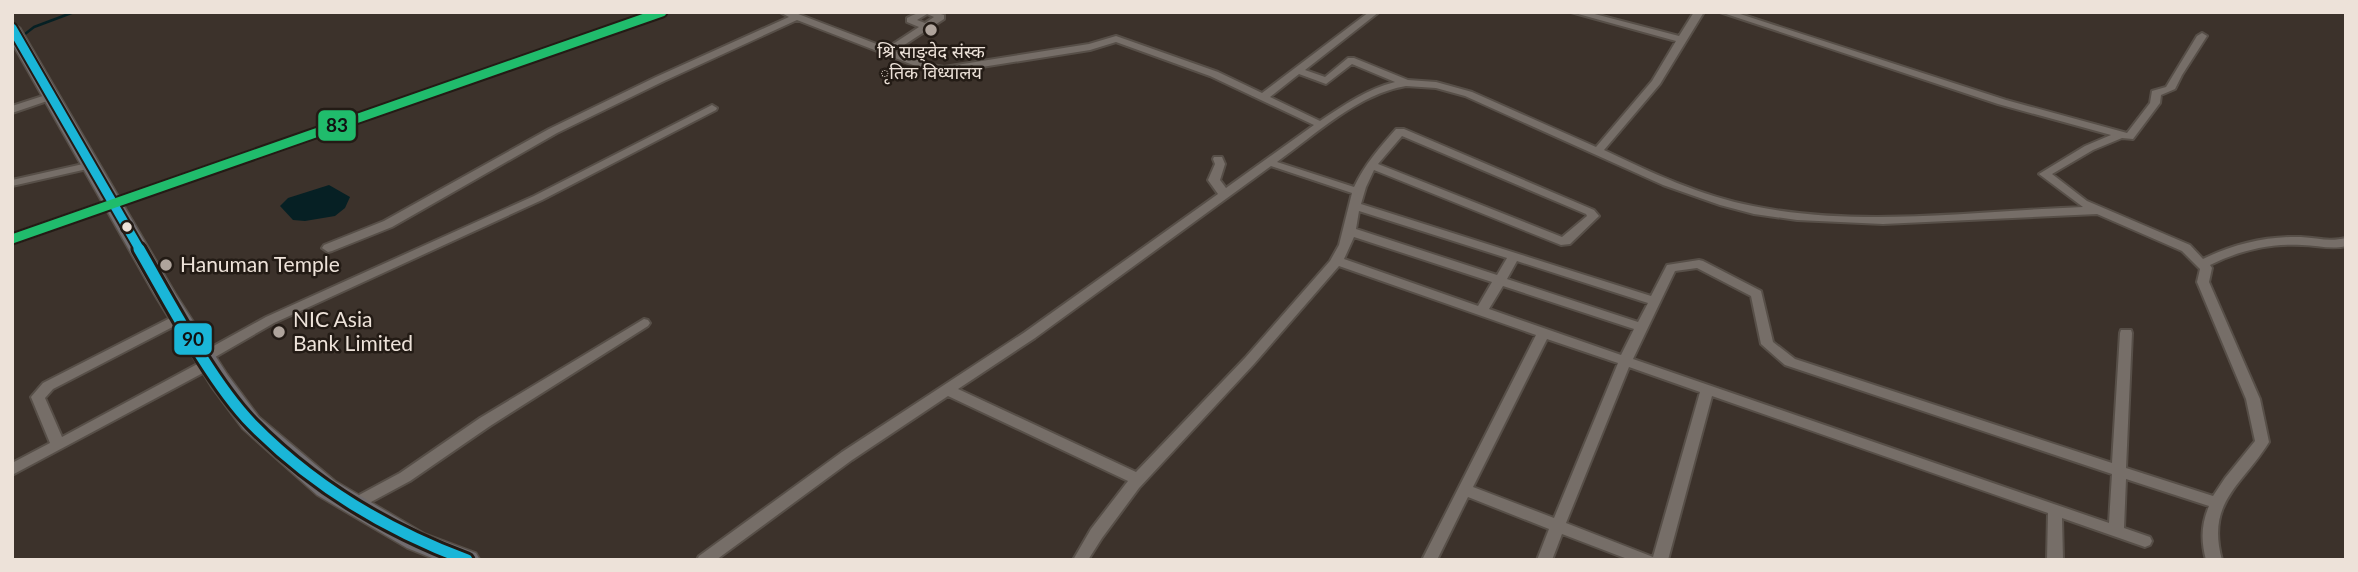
<svg xmlns="http://www.w3.org/2000/svg" width="2358" height="572" viewBox="0 0 2358 572" font-family="Lato,'Noto Sans Devanagari',sans-serif">
	<style>
		.water { fill: #062024 }
		.lines { fill: none; stroke-linecap: round; stroke-linejoin: round }
		.stream { stroke: #062024; stroke-width: 2.5 }
		.minor-casing { stroke: #574f48; stroke-width: 4 }
		.tertiary-casing { stroke: #574f48; stroke-width: 3 }
		.trunk-casing { stroke: #574f48; stroke-width: 3 }
		.minor { fill: #766e68; fill-rule: evenodd }
		.tertiary { fill: #766e68; fill-rule: evenodd }
		.trunk { fill: #706c6f; fill-rule: evenodd }
		.bus-1-far1-casing { stroke: #231b15; stroke-width: 13 }
		.bus-1-casing { stroke: #231b15; stroke-width: 17 }
		.bus-2-casing { stroke: #231b15; stroke-width: 13 }
		.bus-1-far1 { stroke: #1ab6d8; stroke-width: 9 }
		.bus-1 { stroke: #1ab6d8; stroke-width: 11 }
		.bus-2 { stroke: #20bc6c; stroke-width: 9 }
		.poi-dot { fill: #afa49c; stroke: #231b15; stroke-width: 2.5 }
		.bus-dot { fill: #ede2d9; stroke: #231b15; stroke-width: 2.5 }
		.labels { text-anchor: middle; stroke-width: 5; stroke-linejoin: round; paint-order: stroke }
		.far-poi-label { font-size: 18px; fill: #ede2d9; stroke: #231b15 }
		.poi-label { font-size: 21px; fill: #ede2d9; stroke: #231b15; text-anchor: start }
		.line-badge { stroke: #231b15; stroke-width: 2.5 }
		.pale-badge-label { font-size: 19px; text-anchor: middle; font-weight: bold; fill: #111 }
	</style>
	<rect width="100%" height="100%" fill="#3c322b"/>
	<!-- water -->
	<path class="water" d="M329,185L350,197L345,208L335,216L305,221L293,220L280,206L288,198Z"/>
	<g class="lines">
		<!-- stream -->
		<path class="stream" d="M25,34L34,27L74,12"/>
		<defs>
			<path id="minor" d="M780,12H793L887,48L919,27L907,22V18C918,11 931,10 944,15V19L895,51L932,65L944,67L1089,44L1116,36L1218,72L1262,93L1369,12H1379L1305,70L1325,77L1348,58H1354L1408,80L1436,82L1472,92L1596,147L1652,81L1676,41L1571,12H1587L1679,36L1694,12H1704L1660,84L1604,150C1652,173 1701,196 1753,206C1862,228 1974,211 2083,207L2039,174L2085,146L2111,135L1998,104L1720,12H1734L2006,100L2127,133L2150,103L2152,91L2166,87L2197,36L2202,33L2207,36L2182,75L2175,89L2161,95L2160,103L2133,139L2122,138L2093,150L2052,174L2087,201L2190,245L2203,259C2233,244 2268,236 2301,237C2317,238 2330,242 2346,238V246C2331,250 2317,245 2302,245C2270,243 2238,251 2210,265L2212,268L2209,282L2260,399L2269,442C2242,486 2206,501 2222,560H2206C2201,541 2201,525 2209,506L2126,479L2124,528L2150,537L2152,541L2150,545L2145,547L2062,518L2063,560H2047L2048,513L1712,396L1668,560H1630L1562,534L1552,560H1537L1549,529L1468,497L1437,560H1422L1536,335L1339,266L1254,364L1139,488L1102,538L1088,560H1073L1091,529L1128,481L948,396L852,460L716,560H697L699,556L842,452L1025,332L1218,194L1208,180L1215,164L1213,159L1214,157H1222L1225,164L1220,180L1226,188L1314,125L1210,76L1116,42L1090,50L944,73L926,70L797,20L664,81L557,133L392,227L332,251L328,252L322,248L324,245L384,221L549,129L656,77L789,17ZM927,14L934,17L925,23L917,20ZM1352,64L1395,82C1367,89 1344,105 1320,121L1270,97L1299,74L1326,84ZM1406,86L1436,88L1465,96L1663,185L1720,205L1754,214L1797,220L1883,224L2097,214L2182,251L2200,269L2197,282L2246,399L2255,441L2225,478L2213,496L2126,468L2132,333L2131,330H2121L2120,333L2112,463L1795,359L1773,342L1761,291L1703,261L1699,260L1667,265L1651,296L1361,204L1366,187L1374,170L1561,245L1570,244L1599,216L1594,210L1404,129H1396C1380,147 1365,164 1354,187L1277,162C1316,134 1358,94 1406,86ZM1402,136L1586,214L1587,216L1562,237L1378,164ZM1271,166L1352,193L1339,245L1330,261L1245,358L1136,472L958,389L1035,338ZM1359,211L1507,258L1497,275L1356,229ZM1354,237L1492,282L1478,306L1344,259ZM1517,261L1648,303L1638,322L1507,279ZM1697,268L1751,296L1761,344L1785,365L2112,474L2109,523L1633,359L1675,271ZM1503,286L1634,329L1621,355L1489,309ZM1547,339L1618,363L1554,518L1473,487ZM1629,367L1700,392L1653,557L1566,523Z
				M52,93L56,94V98L12,113V106Z
				M712,105L717,108L716,110L542,200L274,323L210,360L216,364L214,367L12,475V463L50,443L31,397L43,383L178,314L182,313L188,317L186,320L53,389L45,398L62,437L203,361L197,357L199,354L266,317L534,196Z
				M92,162L97,165L96,167L12,186V180Z
				M644,319L648,320L650,323L648,326L490,426L410,481L358,509L353,511L348,509L346,505L348,501L400,473L480,418Z"/>
			<path id="tertiary" d="M650,12H668L12,244V234Z"/>
			<path id="trunk" d="M12,23L20,28L175,293L227,374L259,417L335,481L425,534L476,553L480,560H437L407,548L317,495L243,429L211,386L154,294L12,43Z"/>
		</defs>
		<!-- minor casing -->
		<use href="#minor" class="minor-casing"/>
		<!-- tertiary casing -->
		<use href="#tertiary" class="tertiary-casing"/>
		<!-- trunk casing -->
		<use href="#trunk" class="trunk-casing"/>
		<!-- minor -->
		<use href="#minor" class="minor"/>
		<!-- tertiary -->
		<use href="#tertiary" class="tertiary"/>
		<!-- trunk -->
		<use href="#trunk" class="trunk"/>
		<defs>
			<path id="bus-1-far1" d="M12,28L140,250"/>
			<path id="bus-1" d="M139,249C169,301 211,382 252,424C312,485 387,530 467,560"/>
			<path id="bus-2" d="M12,239L662,12"/>
		</defs>
		<!-- bus-1-far1 casing -->
		<use href="#bus-1-far1" class="bus-1-far1-casing"/>
		<!-- bus-1 casing -->
		<use href="#bus-1" class="bus-1-casing"/>
		<!-- bus-2 casing -->
		<use href="#bus-2" class="bus-2-casing"/>
		<!-- bus-1-far1 -->
		<use href="#bus-1-far1" class="bus-1-far1"/>
		<!-- bus-1 -->
		<use href="#bus-1" class="bus-1"/>
		<!-- bus-2 -->
		<use href="#bus-2" class="bus-2"/>
	</g>
	<!-- markers -->
	<g class="poi-dot">
		<circle cx="931" cy="30" r="7"/>
		<circle cx="166" cy="265" r="7"/>
		<circle cx="279" cy="332" r="7"/>
	</g>
	<circle class="bus-dot" cx="127" cy="227" r="6"/>
	<g class="labels">
		<!-- far-poi labels -->
		<g class="far-poi-label">
			<text x="931" y="58">श्रि साङ्वेद संस्क<tspan x="931" dy="21">ृतिक विध्यालय</tspan></text>
		</g>
		<!-- poi labels -->
		<g class="poi-label">
			<text x="180" y="272">Hanuman Temple</text>
			<text x="293" y="327">NIC Asia<tspan x="293" dy="24">Bank Limited</tspan></text>
		</g>
	</g>
	<g class="line-badge">
		<rect x="317" y="109" width="40" height="33" rx="7" fill="#20bc6c"/>
		<rect x="173" y="322" width="40" height="34" rx="7" fill="#1ab6d8"/>
	</g>
	<g class="pale-badge-label">
		<text x="337" y="132">83</text>
		<text x="193" y="346">90</text>
	</g>
	<!-- border -->
	<rect width="2358" height="572" fill="none" stroke="#ede2d9" stroke-width="28"/>
</svg>
